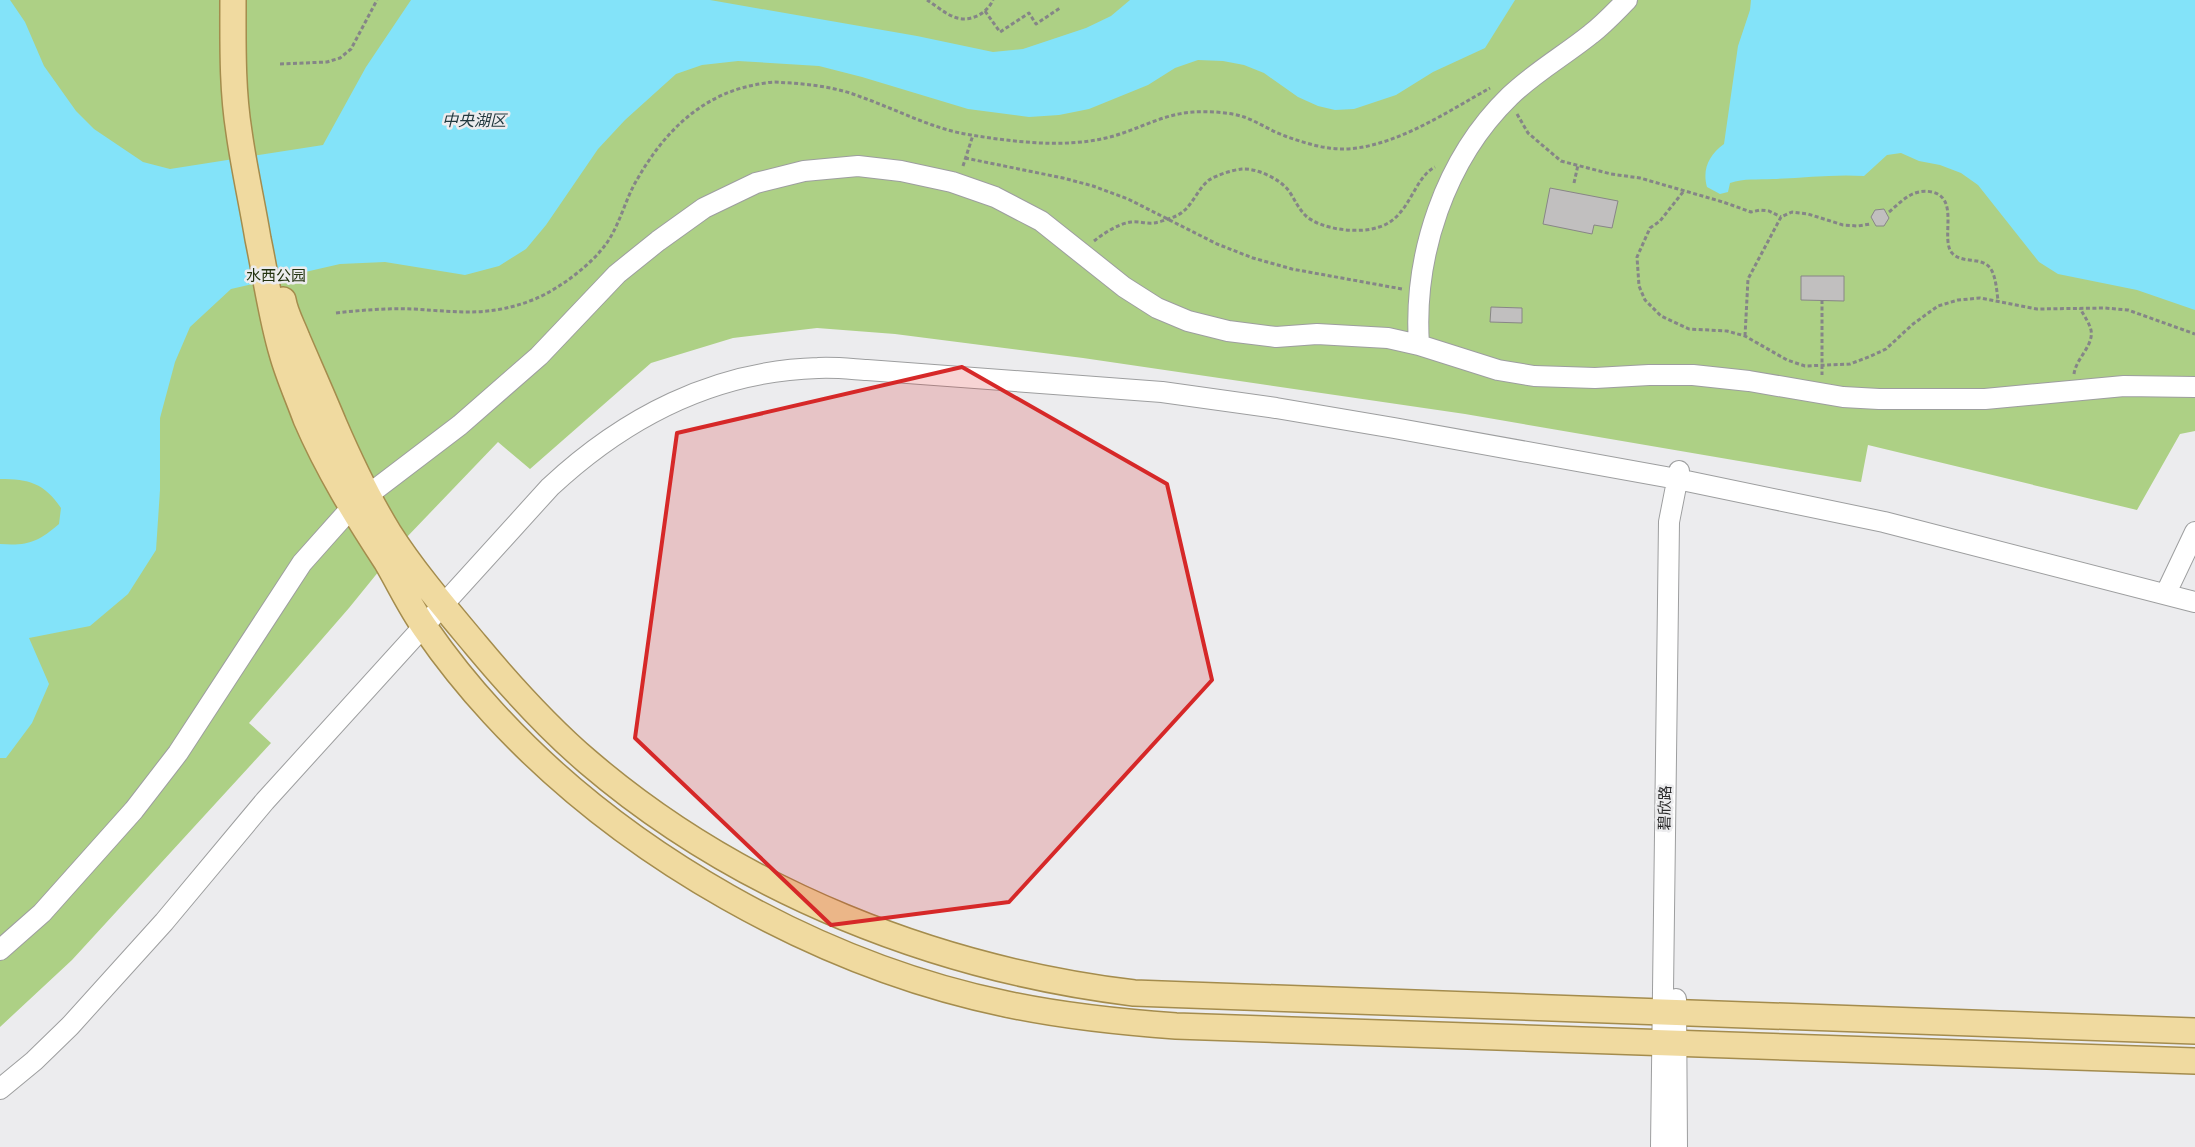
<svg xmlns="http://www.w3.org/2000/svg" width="2195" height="1147" viewBox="0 0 2195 1147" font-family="Montserrat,'Noto Sans SC',sans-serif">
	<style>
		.green { fill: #add085 }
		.water { fill: #83e3f9 }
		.building { fill: #c1bfbf; stroke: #888686 }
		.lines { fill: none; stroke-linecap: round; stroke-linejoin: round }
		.minor-casing { stroke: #9d9e9f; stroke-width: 22 }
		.major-casing { stroke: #a48c4d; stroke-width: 28 }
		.path { stroke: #858587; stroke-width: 3; stroke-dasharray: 4 2.5; stroke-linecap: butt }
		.minor { stroke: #fff; stroke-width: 20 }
		.major { stroke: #f0daa0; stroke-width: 25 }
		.marked { fill: #d62828; fill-opacity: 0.2; stroke: #d62828; stroke-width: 4; stroke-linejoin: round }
		.labels { text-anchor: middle; stroke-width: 5; stroke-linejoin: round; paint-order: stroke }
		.park-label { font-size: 15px; fill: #23320f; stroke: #ececee }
		.street-label { font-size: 15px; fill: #282829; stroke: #ececee }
		.water-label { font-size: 16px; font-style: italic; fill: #23393f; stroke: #ececee }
	</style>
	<rect width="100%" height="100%" fill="#ececee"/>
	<!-- green -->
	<path class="green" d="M0,0H2195V431L2180,434L2137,510L1868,445L1861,482L1465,414L1083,358L895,334L817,328L733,338L651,363L530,469L498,442L405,539L349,608L249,723L271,743L72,960L0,1027Z"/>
	<!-- water -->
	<path class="water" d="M0,0H10L25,22L44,66L76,111L94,129L143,162L170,169L323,145L366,67L411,0H710L917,36L993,52L1023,49L1086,28L1111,16L1130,0H1515L1485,48L1433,72L1396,95L1354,109L1335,110L1318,106L1298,97L1264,73L1244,65L1223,61L1198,60L1175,68L1148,85L1089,109L1059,115L1029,117L968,109L862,77L819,66L738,61L702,65L676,74L625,120L598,149L546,225L526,249L499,266L465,275L385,262L340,264L231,289L190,327L175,362L160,418V490L156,550L128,594L90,626L29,638L49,684L32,723L6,758H0V544C28,546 38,542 59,524L61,508C44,483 29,479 0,479Z
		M1751,0H2195V310L2137,290L2058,274L2039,262L1978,185L1961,173L1940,165L1919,161L1901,153L1887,155L1864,176C1833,174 1804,178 1773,179C1758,180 1744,178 1730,183L1728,192L1720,194L1707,187C1702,169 1709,155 1724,144L1738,46L1750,10Z"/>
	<!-- building -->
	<path class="building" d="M1550,188L1618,201L1612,228L1594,225L1592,234L1543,224Z
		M1884,209L1889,218L1884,226H1876L1871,217L1875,210Z
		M1801,276H1844V301L1801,300Z
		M1491,307L1522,308V323L1490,322Z"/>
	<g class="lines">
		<defs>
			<path id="minor" d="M1419,345C1413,255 1445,159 1510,96C1535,72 1565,55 1591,34C1604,24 1616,11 1627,0
				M2166,593L2195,532
				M0,950L42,913L134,810L178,753L302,563L351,508L460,425L539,356L617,274L658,241L704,208L756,183L804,171L858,166L901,171L952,182L995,197L1041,221L1124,287L1157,308L1188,321L1228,331L1276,337L1317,334L1388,338L1419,345L1498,370L1534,376L1595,378L1649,375H1693L1749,381L1843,397L1879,399H1985L2124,386L2195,387
				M1676,999L1677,1147
				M0,1089L34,1061L70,1026L164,922L265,801L550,487C624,418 714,371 818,368C834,367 851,369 867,370L1162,392L1276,408L1394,428L1677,479L1884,522L2195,602
				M1661,1147L1669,522L1679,471"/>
			<path id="major" d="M233,0C233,44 232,88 239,132C244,168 252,203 258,239C266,277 271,316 282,353C288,375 298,397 306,419C328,470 356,515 386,561C399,583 410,607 425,628C445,657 469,687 493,713C623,855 818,965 1006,1004C1062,1016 1119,1022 1176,1026L2195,1061
				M283,300C285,313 292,325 297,338C309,366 322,395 334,424C350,461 368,499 389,533C414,572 445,608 475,644C510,686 546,726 588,762C740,892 937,969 1134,993L2195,1031"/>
		</defs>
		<!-- minor casing -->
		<use href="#minor" class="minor-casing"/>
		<!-- major casing -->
		<use href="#major" class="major-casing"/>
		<!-- path -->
		<path class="path" d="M927,0C935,5 944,13 954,17C969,23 987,14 993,0
			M985,11L1000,32L1029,13L1036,24L1060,8
			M280,64L327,62L340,58L351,49L377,0
			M1517,114L1528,133L1561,161L1611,174L1640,178L1723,202L1751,212L1760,210L1769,211L1781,217
			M965,158L1063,178L1093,186L1128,199L1217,244L1253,258L1292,269L1402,289
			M963,166L973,135
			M1574,183L1578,165
			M1683,192L1660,221L1650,228L1637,257L1639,286L1645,300L1661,316L1689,329L1727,331L1745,336L1787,360L1805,366L1850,364L1871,356L1886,349L1913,324L1938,306L1958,300L1980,298L2037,309L2105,308L2128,310L2195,334
			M1889,212C1902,201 1913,188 1932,192C1960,198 1940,239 1952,253C1963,265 1984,255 1992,271C1996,279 1997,292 1998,301
			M1094,241C1104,233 1118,224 1131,222C1138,221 1146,224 1154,223C1160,222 1169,219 1176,216C1192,209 1196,190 1209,180C1217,175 1232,170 1242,169C1257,168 1280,179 1289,191C1295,200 1298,208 1306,216C1322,230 1360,234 1379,227C1410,218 1413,178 1435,167
			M1822,300V375
			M336,313C362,310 388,308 414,309C460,312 490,317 535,299C559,289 591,265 606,244C619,226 624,204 634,185C663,132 703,91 766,83C774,81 783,83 792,83C815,85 839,88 861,97C898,110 932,129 971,135C1014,142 1063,148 1106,138C1136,131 1162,114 1193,112C1209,111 1229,112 1244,117C1258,122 1271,131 1285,136C1299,141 1314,146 1329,148C1382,156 1445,113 1490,88
			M1745,336L1748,279L1781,217L1792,212L1808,214L1843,225L1858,226L1870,224
			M2074,374C2076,358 2094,346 2091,330C2089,322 2084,316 2080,308"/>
		<!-- minor -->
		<use href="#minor" class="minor"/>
		<!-- major -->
		<use href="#major" class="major"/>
	</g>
	<!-- marked area -->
	<path class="marked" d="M962,367L1167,484L1212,680L1009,902L831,925L635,738L677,433Z"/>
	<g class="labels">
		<!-- park labels -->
		<g class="park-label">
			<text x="276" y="281">水西公园</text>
		</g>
		<!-- street labels -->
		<g class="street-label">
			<text transform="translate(1665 808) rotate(-89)" y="5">碧欣路</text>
		</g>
		<!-- water labels -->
		<g class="water-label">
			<text x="474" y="126">中央湖区</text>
		</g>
	</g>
</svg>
